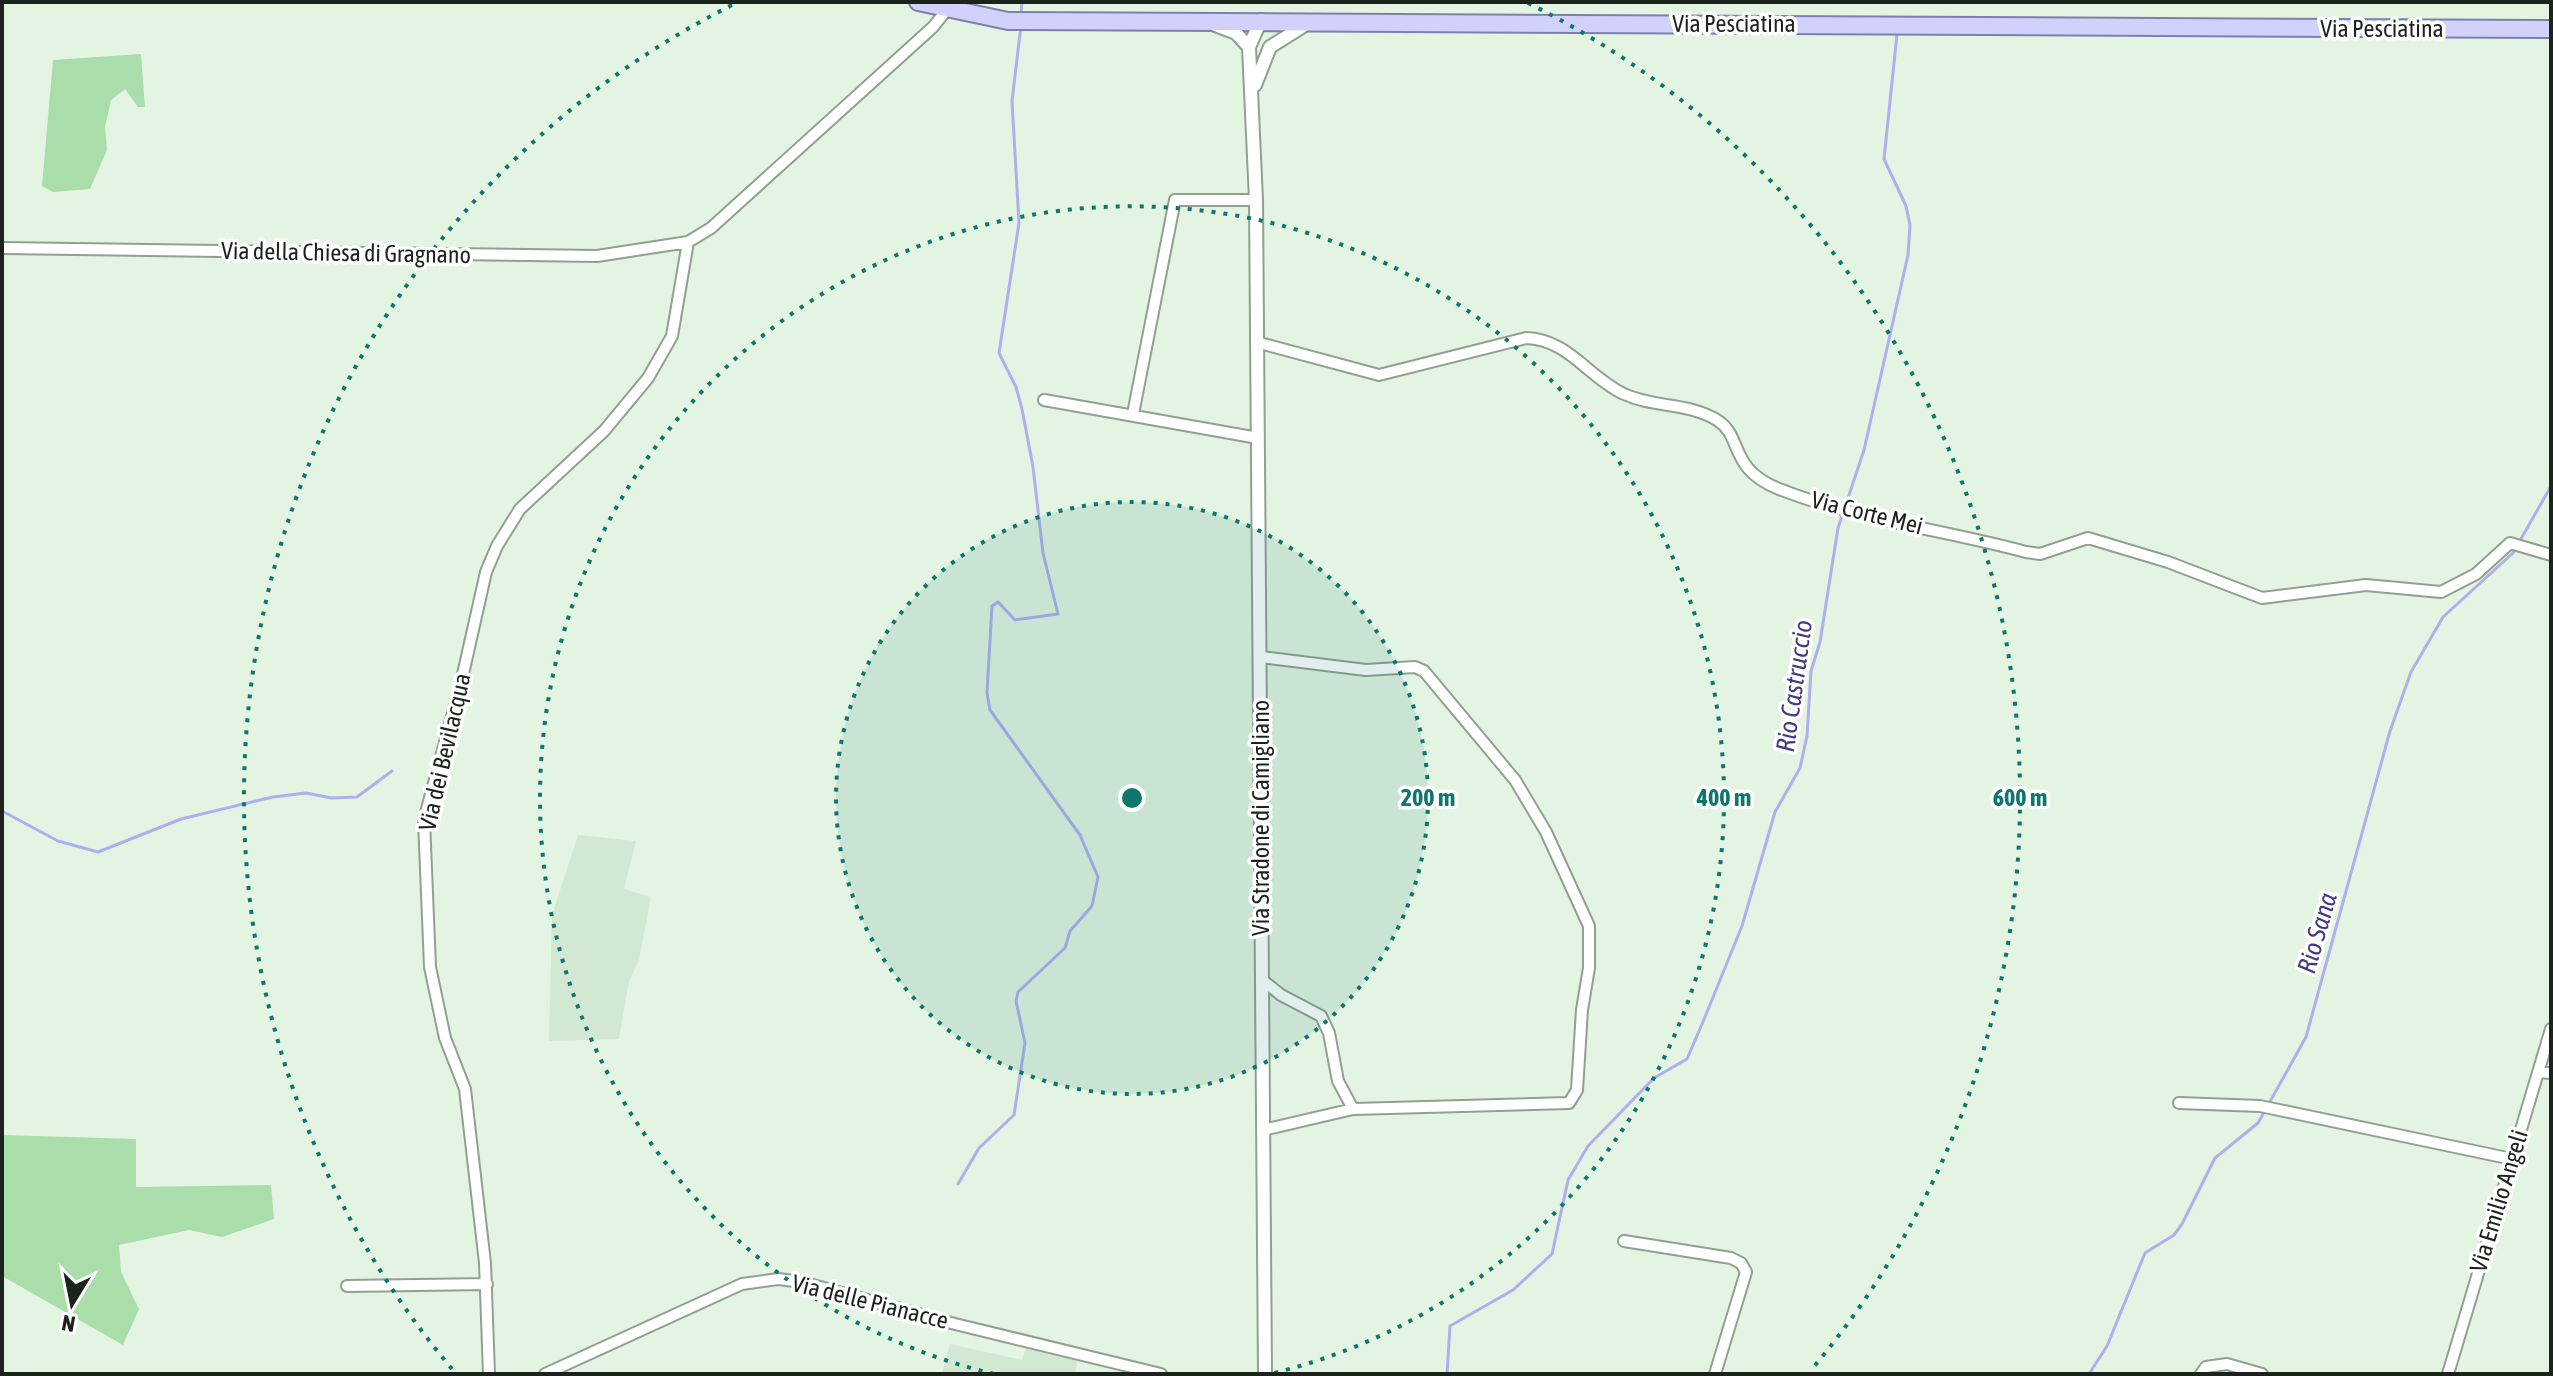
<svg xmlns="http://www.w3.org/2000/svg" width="2553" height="1376" viewBox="0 0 2553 1376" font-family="'Asap Condensed',sans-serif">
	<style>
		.built { fill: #d2e8d2 }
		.green { fill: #a9ddaa }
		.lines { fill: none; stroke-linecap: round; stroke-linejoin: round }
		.stream { stroke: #afaff0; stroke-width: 3 }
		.minor-casing { stroke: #91a091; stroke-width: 14 }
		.tertiary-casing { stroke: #91a091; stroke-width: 16 }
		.primary-casing { stroke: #7e80ac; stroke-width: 20 }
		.minor { stroke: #fff; stroke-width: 10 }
		.tertiary { stroke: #fff; stroke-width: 12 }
		.primary { stroke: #d1d1fb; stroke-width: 16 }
		.ring { fill: none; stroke: #0f766e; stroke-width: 4; stroke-dasharray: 4 8 }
		.labels { text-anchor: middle; stroke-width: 7; stroke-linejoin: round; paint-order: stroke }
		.street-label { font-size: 24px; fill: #1c221c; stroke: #fff }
		.water-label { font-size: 26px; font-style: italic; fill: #423a85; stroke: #fff }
		.centre { fill: #0f766e; stroke: #fff; stroke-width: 4 }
		.ring-label { font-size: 24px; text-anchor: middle; font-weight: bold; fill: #0f766e; stroke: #fff; stroke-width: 7; stroke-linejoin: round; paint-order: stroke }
	</style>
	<rect width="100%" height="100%" fill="#e4f4e3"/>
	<!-- built -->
	<path class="built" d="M578,835L636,841L624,889L651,897L639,960L629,981L619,1039L549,1041L552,915Z
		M950,1344L1022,1360L1026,1348L1077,1361L1075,1374H942Z"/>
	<!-- green -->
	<path class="green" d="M141,54L145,107H138L125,89L111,100L105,127L107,150L90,189L53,192L42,186L53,60Z
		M2,1135L136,1139V1187L271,1185L274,1219L222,1237L189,1230L119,1245L121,1272L139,1309L123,1345L2,1276Z"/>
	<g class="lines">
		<!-- stream -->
		<path class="stream" d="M1021,13L1022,2
			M2,811L58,841L98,852L181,819L273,797L306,793L331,798L357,797L392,771
			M958,1184L979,1148L1014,1115L1025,1043L1016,1001L1018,992L1065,948L1070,931L1092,906L1098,877L1080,835L990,710L987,693L992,606L998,602L1015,620L1058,614L1043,553L1033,467L1022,409L1016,387L999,353L1019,223L1012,101L1021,25
			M1447,1374L1450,1326L1513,1290L1552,1254L1568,1180L1588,1146L1654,1078L1687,1059L1705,1017L1742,926L1775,812L1800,768L1807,736L1811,671L1820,642L1838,528L1864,450L1908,255L1910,225L1906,206L1884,159L1897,34
			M2089,1374L2107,1346L2145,1253L2174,1235L2182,1224L2215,1158L2258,1123L2306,1037L2390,731L2411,672L2443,617L2513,553L2551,486"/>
		<defs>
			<path id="minor" d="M2,248L597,256L688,242L711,228L933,27L949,7
				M1256,342L1379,375L1526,338C1568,339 1589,378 1624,394C1654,408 1687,402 1717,420C1744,437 1727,468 1779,489C1858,520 1945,530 2026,552L2040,554L2088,538L2168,562L2262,598L2366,585L2441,592L2476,574L2510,543L2551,555
				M1044,400L1258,438
				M1133,414L1175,200H1256
				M1261,657L1366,670L1415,667L1424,671L1515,780L1546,832L1589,926V968L1582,1010L1577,1090L1569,1103L1353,1109L1263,1130
				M1261,979L1281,995L1321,1016L1329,1033L1338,1081L1353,1109
				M2538,1072L2551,1073
				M2179,1103L2260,1106L2512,1159
				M1624,1241L1731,1258L1741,1263L1746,1272L1715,1374
				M347,1286L487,1284
				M489,1374L485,1263L465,1089L445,1038L430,967L424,820L461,683L486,572L497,546L520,509L604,431L648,378L672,336L688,242
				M545,1374L742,1284L778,1279L802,1282L955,1324L1161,1374
				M2201,1374L2206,1367L2227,1364L2262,1374
				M2448,1374L2551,1029"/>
			<path id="tertiary" d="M1261,20L1249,47L1256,200L1265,1374
				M1215,25L1236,33L1249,47
				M1255,85L1270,47L1308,23"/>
			<path id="primary" d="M918,2L1008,21L2551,29"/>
		</defs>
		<!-- minor casing -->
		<use href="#minor" class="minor-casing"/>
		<!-- tertiary casing -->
		<use href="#tertiary" class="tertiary-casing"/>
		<!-- primary casing -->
		<use href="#primary" class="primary-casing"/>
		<!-- minor -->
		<use href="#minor" class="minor"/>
		<!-- tertiary -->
		<use href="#tertiary" class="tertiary"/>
		<!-- primary -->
		<use href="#primary" class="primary"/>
	</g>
	<!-- distance rings -->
	<circle cx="1132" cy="798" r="296" fill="#0f766e" fill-opacity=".12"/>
	<g class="ring">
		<circle cx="1132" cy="798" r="296"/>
		<path d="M994 1374A592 592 0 1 1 1270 1374"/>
		<path d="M452 1369A888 888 0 0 1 736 3M1528 3A888 888 0 0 1 1812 1369"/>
	</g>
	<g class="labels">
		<!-- street labels -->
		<g class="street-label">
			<text x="1734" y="32">Via Pesciatina</text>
			<text x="2382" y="37">Via Pesciatina</text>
			<text transform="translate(346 253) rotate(1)" y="8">Via della Chiesa di Gragnano</text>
			<text transform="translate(1867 513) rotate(14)" y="8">Via Corte Mei</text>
			<text transform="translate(445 752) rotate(-77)" y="8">Via dei Bevilacqua</text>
			<text transform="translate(1261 818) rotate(-90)" y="8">Via Stradone di Camigliano</text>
			<text transform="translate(2499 1201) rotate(-73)" y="8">Via Emilio Angeli</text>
			<text transform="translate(870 1302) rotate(14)" y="8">Via delle Pianacce</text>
		</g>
		<!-- water labels -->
		<g class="water-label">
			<text transform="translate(1794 686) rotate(-82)" y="9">Rio Castruccio</text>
			<text transform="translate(2317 933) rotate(-74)" y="9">Rio Sana</text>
		</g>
	</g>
	<circle cx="1132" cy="798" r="12" class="centre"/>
	<g class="ring-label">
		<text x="1428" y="806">200 m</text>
		<text x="1724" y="806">400 m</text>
		<text x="2020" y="806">600 m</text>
	</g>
	<!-- border -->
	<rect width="2553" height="1376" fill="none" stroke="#1c221c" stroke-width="8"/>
	<!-- north arrow -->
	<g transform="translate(72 1304) rotate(190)" stroke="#ffffff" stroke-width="6" paint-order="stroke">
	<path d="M0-6L14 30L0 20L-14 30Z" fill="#1c221c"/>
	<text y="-12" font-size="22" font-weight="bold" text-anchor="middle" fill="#1c221c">N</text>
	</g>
</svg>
